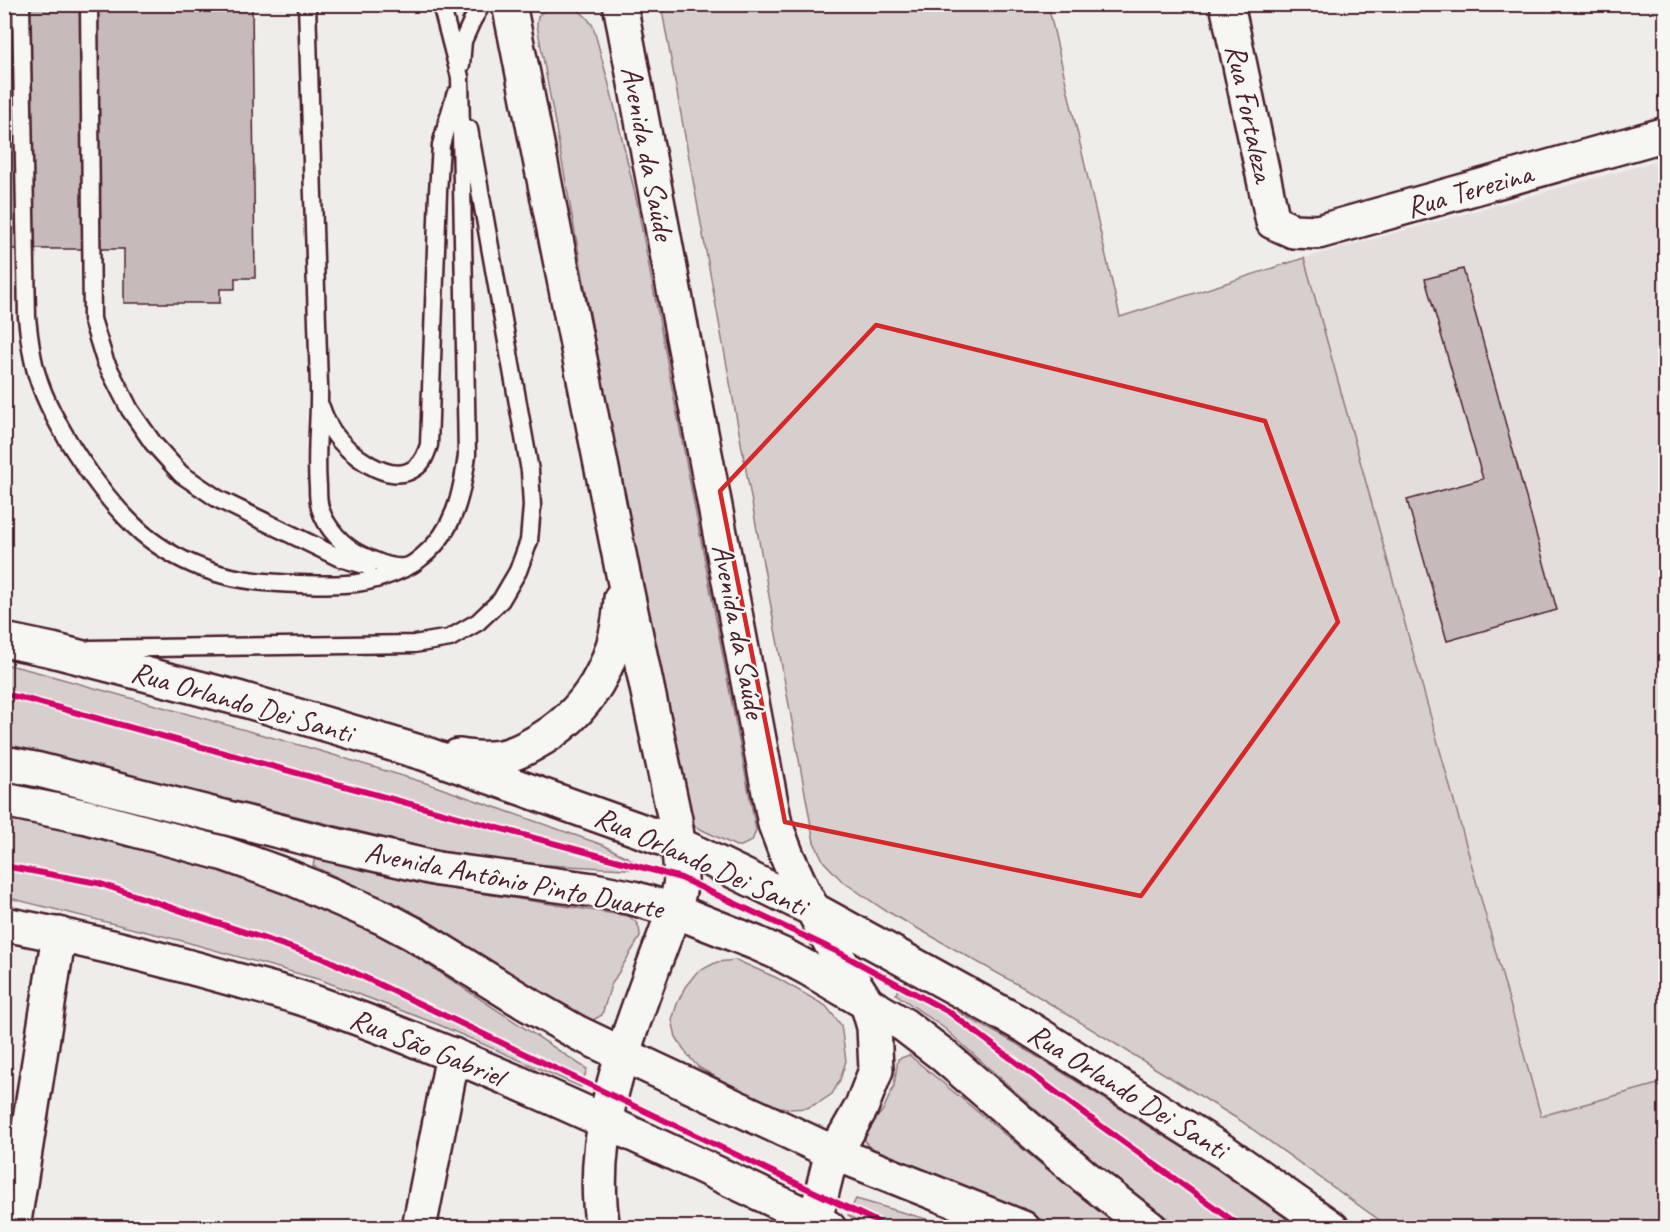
<svg xmlns="http://www.w3.org/2000/svg" width="1670" height="1232" viewBox="0 0 1670 1232" font-family="Caveat,sans-serif">
	<style>
		.built { fill: #e3dedc }
		.green { fill: #d7cfce; stroke: #90777c; stroke-width: 1.5 }
		.building { fill: #c6babb; stroke: #4a1f2b; stroke-width: 1.5 }
		.lines { fill: none; stroke-linecap: round; stroke-linejoin: round }
		.service-casing { stroke: #4a1f2b; stroke-width: 21 }
		.minor-casing { stroke: #4a1f2b; stroke-width: 38 }
		.secondary-casing { stroke: #4a1f2b; stroke-width: 38 }
		.primary-casing { stroke: #4a1f2b; stroke-width: 38 }
		.service { stroke: #f6f6f2; stroke-width: 16 }
		.minor { stroke: #f6f6f2; stroke-width: 33 }
		.secondary { stroke: #f6f6f2; stroke-width: 33 }
		.primary { stroke: #f6f6f2; stroke-width: 33 }
		.cycleway-casing { stroke: #f6f6f2; stroke-width: 10 }
		.cycleway { stroke: #d6006c; stroke-width: 6 }
		.marked { fill: none; stroke: #d62828; stroke-width: 4.5; stroke-linejoin: round }
		.labels { text-anchor: middle; stroke-width: 4.5; stroke-linejoin: round; paint-order: stroke }
		.street-label { font-size: 30px; fill: #4a1f2b; stroke: #f6f6f2 }
	</style>
	<rect width="100%" height="100%" fill="#efedea"/>
	<filter id="ink" filterUnits="userSpaceOnUse"><feTurbulence type="fractalNoise" baseFrequency=".0167" numOctaves="2"/><feDisplacementMap in="SourceGraphic" scale="12" xChannelSelector="R" yChannelSelector="G"/><feConvolveMatrix kernelMatrix="1 2 1 2 8 2 1 2 1" color-interpolation-filters="sRGB"/></filter>
	<g filter="url(#ink)">
		<!-- built -->
		<path class="built" d="M1665,159V1082L1542,1116L1304,258Z"/>
		<!-- green -->
		<path class="green" d="M661,5H1048L1120,317L1304,258L1541,1116L1665,1082V1227H1389L1241,1121L1031,992L883,909L842,881L824,862L814,842Z
			M549,6L574,8L582,13L588,19L593,26L611,92L636,198L756,830L752,841L741,846H736L694,826L690,823L652,652L537,25L538,16Z
			M5,664L37,672L317,750L429,784L603,845L648,868L626,869L527,864L435,850L39,753L5,746Z
			M4,814L79,830L222,868L288,894L363,927L407,951L587,1069L581,1087L437,1024L321,980L179,940L5,897Z
			M315,857L434,886L628,916C637,922 640,925 640,937L611,985L602,1015L593,1020L586,1019L535,991L422,917L313,866Z
			M736,960L777,978L826,1006L841,1025L846,1061L840,1080L832,1094L820,1102L807,1108L791,1109L776,1106L732,1086L698,1067L686,1053L676,1037L672,1020L677,1004L685,987L697,972L717,962Z
			M902,982L1017,1044L1215,1168L1298,1227H1179L1093,1161L944,1028L896,994Z
			M909,1055L1065,1184L1121,1227H1060L936,1175L870,1151L863,1135L883,1110L894,1086L898,1059Z
			M856,1199L954,1227H867L848,1215Z"/>
		<!-- building -->
		<path class="building" d="M4,4H252L255,278H235V289H220V303H124V249H4Z
			M1463,269L1557,610L1447,641L1407,500L1483,479L1425,279Z"/>
		<g class="lines">
			<defs>
				<path id="service" d="M21,4L27,317C29,337 31,356 37,375C52,425 103,499 142,533C162,550 189,564 213,572C241,581 270,583 299,584C341,585 365,587 405,568
					M89,4L92,319L105,361L130,410L153,443L181,474L218,499L340,558L368,566
					M307,4C311,132 315,259 319,386C320,419 315,452 318,486C318,493 318,501 320,508C326,528 343,546 361,555C371,560 392,569 404,567C411,567 418,560 423,556C455,530 462,493 467,455L460,77L441,4
					M461,65L463,41L472,21L482,4
					M321,407C324,416 328,425 333,432C347,453 390,487 415,468C423,463 426,454 429,445L438,192L441,145L455,95
					M90,649L414,644L450,638L478,622L501,600L518,571L529,541L532,506L530,471L469,129"/>
				<path id="minor" d="M1227,4L1273,222L1293,231L1318,232L1666,134
					M13,1228L59,934
					M419,1228L453,1055"/>
				<path id="secondary" d="M509,4L622,569L675,820C677,839 681,860 681,879C679,902 663,940 655,962C625,1046 587,1136 603,1228
					M620,4L775,824L787,856L803,891L839,959L867,1003L874,1027L876,1070L861,1108L845,1136L832,1152L813,1228
					M4,640L52,650L241,699L426,754L678,844L814,910L1025,1026L1226,1153L1332,1228
					M458,756C468,757 479,759 490,758C504,758 521,751 533,744C589,714 618,661 621,598
					M4,924C80,938 155,957 229,978C258,986 288,993 316,1003C487,1063 650,1142 814,1219L829,1228"/>
				<path id="primary" d="M4,763L39,770L322,842L438,869L594,890L633,898L673,910L756,943L783,955L809,969L904,1025L943,1055L1085,1177L1150,1228
					M4,800L87,817L225,854L289,877L382,917L414,934L529,1005L578,1033L622,1054L832,1152L1023,1228"/>
			</defs>
			<!-- service casing -->
			<use href="#service" class="service-casing"/>
			<!-- minor casing -->
			<use href="#minor" class="minor-casing"/>
			<!-- secondary casing -->
			<use href="#secondary" class="secondary-casing"/>
			<!-- primary casing -->
			<use href="#primary" class="primary-casing"/>
			<!-- service -->
			<use href="#service" class="service"/>
			<!-- minor -->
			<use href="#minor" class="minor"/>
			<!-- secondary -->
			<use href="#secondary" class="secondary"/>
			<!-- primary -->
			<use href="#primary" class="primary"/>
			<defs>
				<path id="cycleway" d="M4,694L30,700L681,878L836,951L949,1012L1101,1126L1243,1228
					M4,866L98,883L328,960L890,1228"/>
			</defs>
			<!-- cycleway casing -->
			<use href="#cycleway" class="cycleway-casing"/>
			<!-- cycleway -->
			<use href="#cycleway" class="cycleway"/>
		</g>
	</g>
	<!-- marked area -->
	<path class="marked" d="M876,325L1265,421L1338,622L1141,896L785,822L720,491Z"/>
	<g class="labels">
		<!-- street labels -->
		<g class="street-label">
			<text transform="translate(1250 113) rotate(78)" y="10">Rua Fortaleza</text>
			<text transform="translate(648 153) rotate(79)" y="10">Avenida da Saúde</text>
			<text transform="translate(1469 190) rotate(-16)" y="10">Rua Terezina</text>
			<text transform="translate(739 631) rotate(79)" y="10">Avenida da Saúde</text>
			<text transform="translate(242 702) rotate(16)" y="10">Rua Orlando Dei Santi</text>
			<text transform="translate(701 861) rotate(24)" y="10">Rua Orlando Dei Santi</text>
			<text transform="translate(514 880) rotate(11)" y="10">Avenida Antônio Pinto Duarte</text>
			<text transform="translate(427 1047) rotate(22)" y="10">Rua São Gabriel</text>
			<text transform="translate(1128 1091) rotate(32)" y="10">Rua Orlando Dei Santi</text>
		</g>
	</g>
	<!-- margin -->
	<rect width="1670" height="1232" fill="none" stroke="#f6f6f2" stroke-width="24"/>
	<rect x="12" y="12" width="1646" height="1208" fill="none" stroke="#4a1f2b" stroke-width="2" filter="url(#ink)"/>
</svg>
